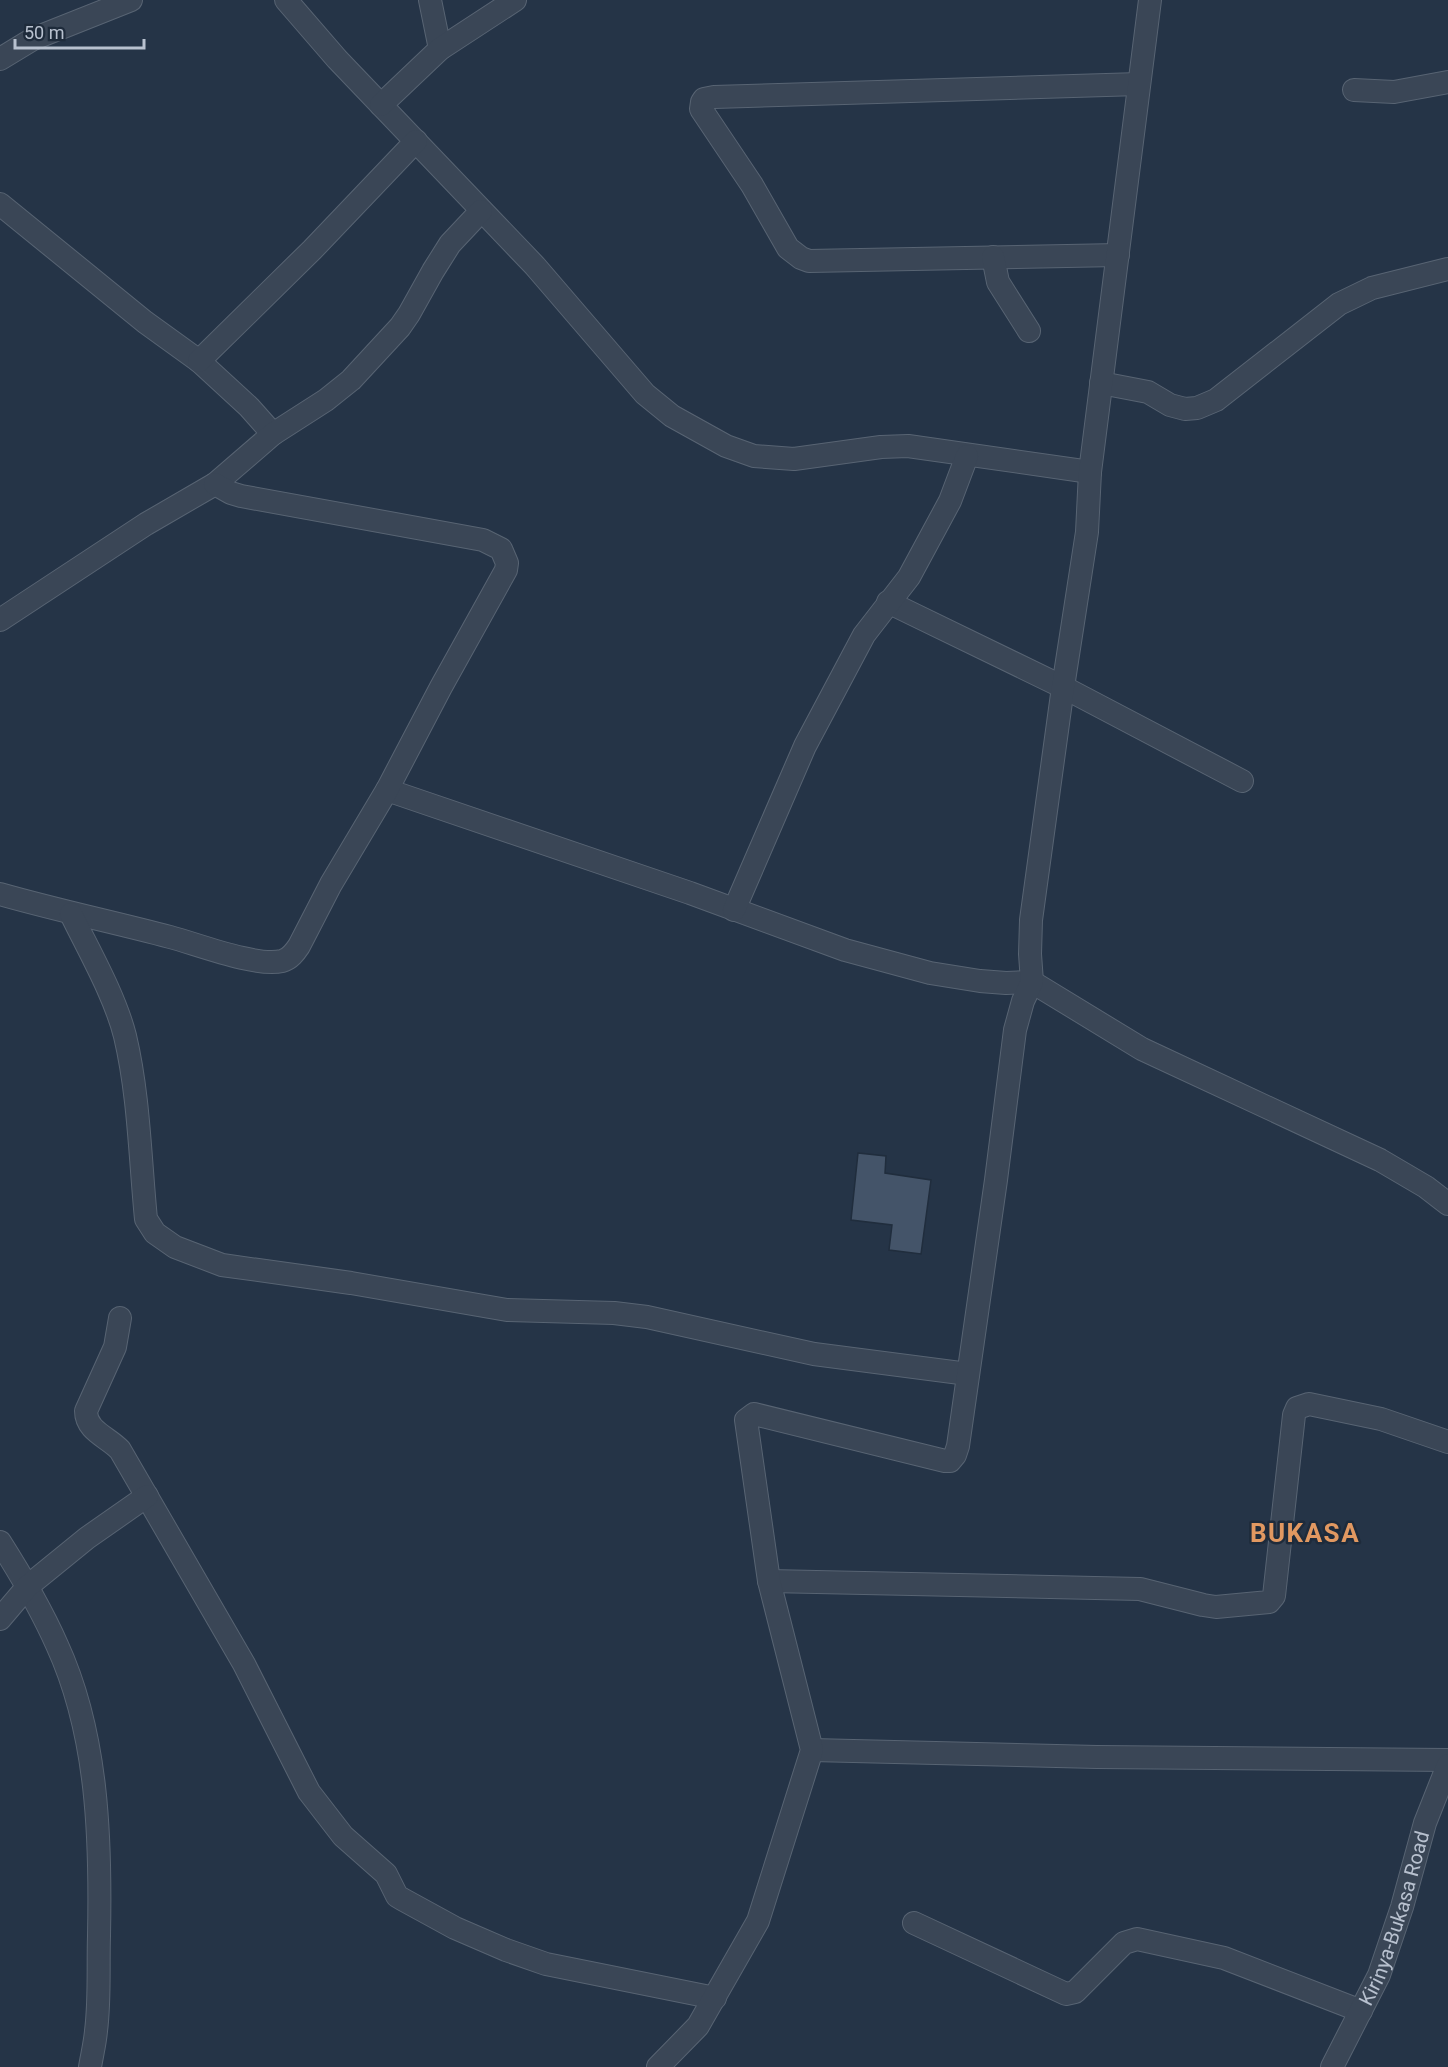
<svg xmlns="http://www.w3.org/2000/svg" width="1448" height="2067" viewBox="0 0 1448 2067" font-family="Roboto,sans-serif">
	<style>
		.building { fill: #445469; stroke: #202d3d; stroke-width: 1.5 }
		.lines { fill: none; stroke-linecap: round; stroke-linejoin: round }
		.minor-casing { stroke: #586473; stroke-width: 24 }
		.minor { stroke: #3a4656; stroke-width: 22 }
		.labels { text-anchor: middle; stroke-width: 5; stroke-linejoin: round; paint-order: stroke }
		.street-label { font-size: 20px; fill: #b8c1cf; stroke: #1e2b3b }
		.district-label { font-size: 26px; font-weight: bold; letter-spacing: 1.5px; fill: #e19861; stroke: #1e2b3b }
	</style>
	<rect width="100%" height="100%" fill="#253447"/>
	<!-- building -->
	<path class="building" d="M858,1153L886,1156L885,1173L931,1180L921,1254L889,1250L892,1225L851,1220Z"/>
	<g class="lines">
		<defs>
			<g id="minor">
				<path d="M286,0L337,59L535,266L645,394L672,416L726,446L754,456L794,459L881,447L908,446L1090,472"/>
				<path d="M430,0L440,49"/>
				<path d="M0,59L33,39L131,0"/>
				<path d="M1354,90L1394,92L1448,82"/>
				<path d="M381,105L440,49L515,0"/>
				<path d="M0,204L145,322L199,361L249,407L273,434"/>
				<path d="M1118,255L809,261L801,258L788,248L752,185L701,109L702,102L704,99L714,97L1139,84"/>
				<path d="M993,257L998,282L1029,331"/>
				<path d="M199,361L312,250L416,141"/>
				<path d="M1101,383L1148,392L1170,405L1185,409L1197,408L1216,400L1339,304L1372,288L1448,269"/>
				<path d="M888,602L1063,687L1242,781"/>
				<path d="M0,620L146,524L215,484L273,434L326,400L351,380L400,327L409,314L433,271L450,244L481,211"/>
				<path d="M387,790L690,893L845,950L930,973L980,981L1006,983L1032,982L1142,1049L1380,1160L1426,1187L1448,1204"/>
				<path d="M0,894C56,910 113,922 170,937C197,944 255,967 282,961C290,959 295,952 299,946L331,884L387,790L441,687L506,570L507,563L501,549L483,540L241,496L231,493L215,484"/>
				<path d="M734,910L805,746L864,635L909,577L950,501L967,456"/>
				<path d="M71,914C89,951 115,996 125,1036C139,1095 140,1158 146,1219L155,1233L175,1247L222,1265L351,1283L507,1310L614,1313L647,1317L814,1354L968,1374"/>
				<path d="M120,1318L115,1347L86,1411C86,1431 108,1437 120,1450L244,1664L309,1792L343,1836L386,1874L397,1896L402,1899L455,1928L506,1950L546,1964L715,1998"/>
				<path d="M0,1542C21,1575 41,1609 57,1645C98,1734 101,1839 99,1936C98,1967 100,2000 96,2031C95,2043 92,2055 90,2067"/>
				<path d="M769,1581L1140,1589L1203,1605L1216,1607L1269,1602L1274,1596L1294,1415L1297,1408L1309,1404L1381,1419L1448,1442"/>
				<path d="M0,1619L28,1586L87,1538L147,1496"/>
				<path d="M812,1750L1097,1757L1448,1760"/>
				<path d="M914,1923L1066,1994L1075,1992L1124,1943L1137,1939L1224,1958L1361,2011"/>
				<path d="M658,2067L698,2026L758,1921L812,1750L769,1581L746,1420L754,1414L945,1461H950L955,1455L958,1446L996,1180L1015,1030L1023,1001L1032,982L1030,954L1031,920L1063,687L1087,532L1090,472L1150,0"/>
				<path id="s1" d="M1332,2067L1379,1975L1402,1907L1425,1823L1448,1765"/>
			</g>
		</defs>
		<!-- minor casing -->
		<use href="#minor" class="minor-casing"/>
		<!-- minor -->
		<use href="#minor" class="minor"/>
	</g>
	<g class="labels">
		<!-- street labels -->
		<g class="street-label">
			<text dy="7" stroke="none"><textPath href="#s1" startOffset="162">Kirinya-Bukasa Road</textPath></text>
		</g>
		<!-- district labels -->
		<g class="district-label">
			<text x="1305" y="1542">BUKASA</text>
		</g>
	</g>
	<!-- scale -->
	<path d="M15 39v9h129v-9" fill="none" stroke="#b8c1cf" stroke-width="3"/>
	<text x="24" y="39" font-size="18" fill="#b8c1cf" stroke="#1e2b3b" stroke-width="4.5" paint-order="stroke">50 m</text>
</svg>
